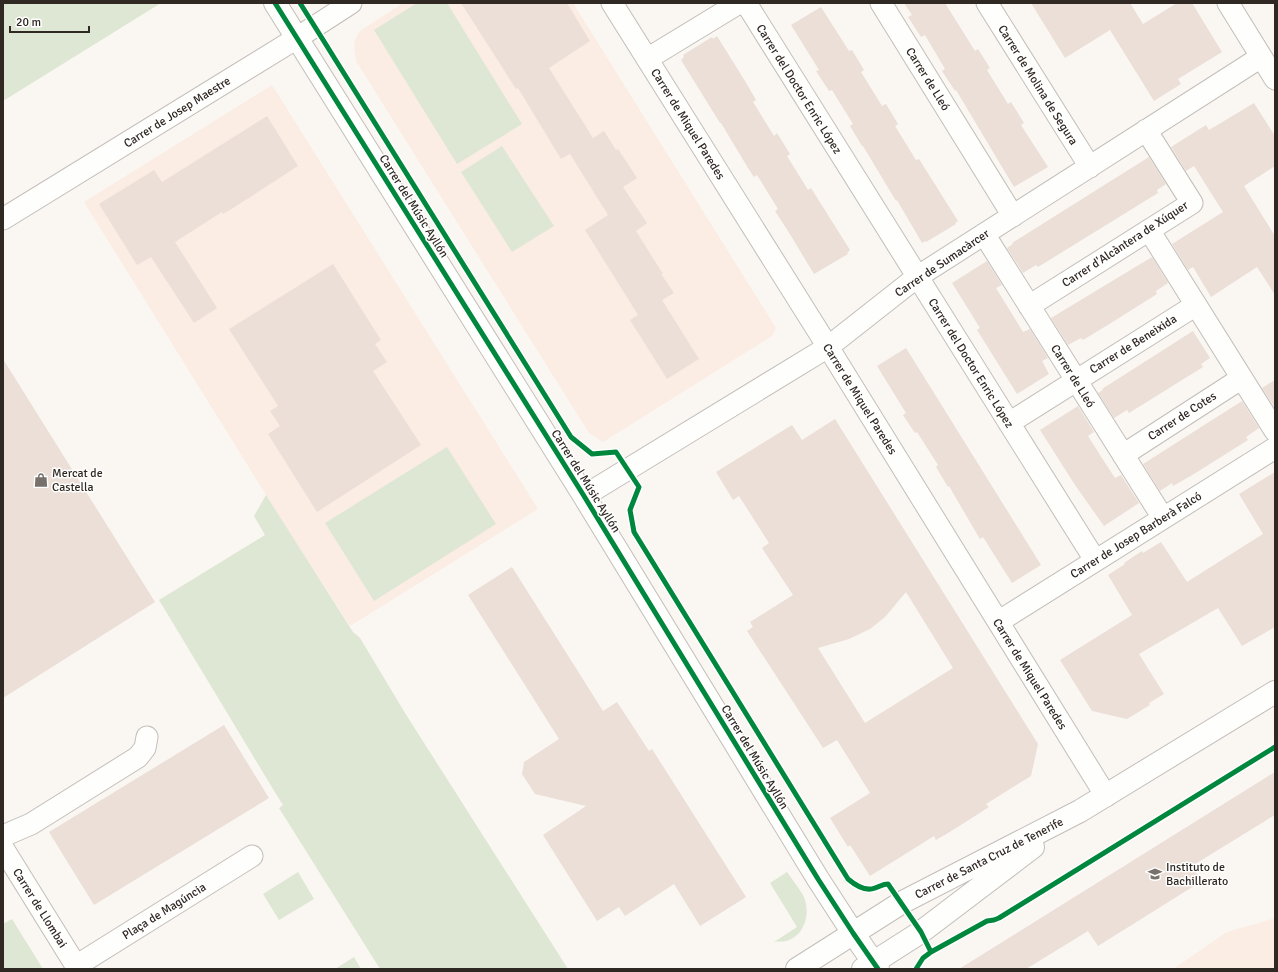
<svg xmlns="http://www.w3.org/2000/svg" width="1278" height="972" viewBox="0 0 1278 972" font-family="Signika,sans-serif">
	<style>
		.built { fill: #fbede3 }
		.green { fill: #dee7d3 }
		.building { fill: #ebdfd7; fill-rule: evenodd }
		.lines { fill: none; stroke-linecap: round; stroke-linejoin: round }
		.street-casing { stroke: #c3beb9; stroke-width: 23 }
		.secondary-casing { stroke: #c3beb9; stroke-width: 24 }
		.street { stroke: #fefefd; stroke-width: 21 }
		.secondary { stroke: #fefefd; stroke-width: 22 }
		.cycleway-casing { stroke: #fff; stroke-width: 8 }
		.cycleway { stroke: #00873e; stroke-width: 5 }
		.labels { text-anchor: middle; stroke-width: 3; stroke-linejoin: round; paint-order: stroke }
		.street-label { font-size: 12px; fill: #302822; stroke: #fff }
		.poi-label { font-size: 12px; fill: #302822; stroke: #fff; text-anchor: start }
	</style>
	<rect width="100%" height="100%" fill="#faf6f2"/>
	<!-- built -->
	<path class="built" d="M403,3H573L776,328L772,336L603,442L589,433L356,61L354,46L355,40L360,31Z
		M272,85L538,509L350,626L291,535L84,202Z
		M1275,918V969H1173L1227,932Z"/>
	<!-- green -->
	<path class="green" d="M3,3H161L3,101Z
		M417,3H447L522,124L457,164L374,30Z
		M502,146L554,226L512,252L461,172Z
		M447,447L496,524L374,601L325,523Z
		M266,495L353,632L360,638L405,713L568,969H380L279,808L283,805L276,794L159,600L265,535L254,516Z
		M298,872L314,899L279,920L263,894Z
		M787,872C792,879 798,887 803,895C811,911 806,936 786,941C782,942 778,941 774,942L797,927L770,883Z
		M12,919L43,969H3V924Z
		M354,957L361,969H335Z"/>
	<!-- building -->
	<path class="building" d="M461,3H567L590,41L549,68L593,138L604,131L616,150L618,149L637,178L623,187L647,223L636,231L663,274H661L674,293L662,300L699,359L667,379L630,320L638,315L585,230L608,215L570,154L561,159L518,88L516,89Z
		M904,3H945L975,51L978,49L990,68L987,70L1008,104L1011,102L1024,123L1021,125L1048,167L1014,187L956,90L955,91L942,71L945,69L925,35L921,37L908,17L912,15Z
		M1031,3H1130L1143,24L1177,3H1192L1222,52L1178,79L1181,84L1154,101L1110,30L1065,58Z
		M821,7L849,51L852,50L864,70L861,72L882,106L886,104L898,124L895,126L916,160L919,159L958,221L955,223L956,224L926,242V241L922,243L897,200L896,201L863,146H862L850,126L853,124L832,90L829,91L816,71L819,70L791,25Z
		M717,36L748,86L756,100L753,102L774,136L777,133L790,154L787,156L808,190L811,188L850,250L847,253L848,254L814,274L788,231L775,211L778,209L757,175L754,177L748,168L721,123H720L681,60L684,57L683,55L712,37L713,39Z
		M1254,103L1275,136V166L1244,186L1275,236V295L1257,267L1211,297L1193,267L1188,270L1172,244L1223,212L1194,166L1186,171L1171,147L1206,125L1209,130Z
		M267,116L298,166L233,208L223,214L222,212L175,242L217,308L194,323L151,257L137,265L99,204L154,170L162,182Z
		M1149,157L1166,184L1157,190L1158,193L1038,267L1036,265L1023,273L1007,248L1013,244L1012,243Z
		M1152,257L1168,283L1156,291L1157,294L1111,323L1083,340L1081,338L1068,345L1051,318Z
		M987,261L1002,285L996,288L1023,332L1030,329L1048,358L1042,361L1049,374L1017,394L977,330L980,328L952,283Z
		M333,264L381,340L375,344L387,362L373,371L421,445L317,512L268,434L280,426L270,411L278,406L229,329Z
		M1193,331L1210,358L1201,364L1203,367L1129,413L1127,410L1114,418L1098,393L1103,390L1102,389Z
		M906,348L1041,565L1012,583L983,537L980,539L974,529L949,486L948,487L936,467L938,465L917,432L915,433L903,415L906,413L877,366Z
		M3,359L155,602L3,698Z
		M1275,380V408L1262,388Z
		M1242,401L1259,428L1246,437L1248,440L1194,474L1173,486L1172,483L1160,491L1143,464Z
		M1078,406L1094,432L1088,436L1100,455L1115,478L1121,475L1139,503L1104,526L1075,485L1040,430Z
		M835,419L1038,744L1031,776L986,804L989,807L953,830L936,840L934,836L870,876L850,845L848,847L830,818L870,793L837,740L823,748L747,631L753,627L750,622L793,595L762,548L769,543L739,496L733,500L716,472L792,425L802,440ZM906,592L953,668L865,723L818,648L849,639L870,629L885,617Z
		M1275,472V627L1242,646L1218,608L1139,654L1164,694L1149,703L1150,705L1127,719L1092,711L1060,660L1132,615L1108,575L1125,564L1124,563L1142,551L1143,553L1161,542L1187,582L1263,534L1239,494Z
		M512,567L603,711L617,702L649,751L652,749L746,897L700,926L674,884L625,916L619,907L597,921L543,835L586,806L535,794L522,774L524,762L559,739L468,595Z
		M224,725L269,798L94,905L49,832Z
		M1275,772V815L1192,866L1202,881L1098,946L1088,931L1026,969H959Z"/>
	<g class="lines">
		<defs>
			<path id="street" d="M612,3L828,347L1106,796
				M746,3L1095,560
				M881,3L1013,216
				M987,3L1090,167
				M1228,3L1275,79
				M647,59L739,3
				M3,219L297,38L351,3
				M1149,230L1275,431
				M984,234L1163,518
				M1029,306L1192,203L1146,130
				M1009,423L1196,305
				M1123,455L1242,378
				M584,496L828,347L917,277L1261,57
				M998,622L1275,448
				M3,836L31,824L138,757L145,748L147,737
				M3,848L78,969
				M76,966L252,856"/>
			<path id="secondary" d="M275,3L584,496L818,879L853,933L878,969
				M797,969L901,903L1080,811L1275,692
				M863,969L921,932L1033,847"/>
		</defs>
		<!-- street casing -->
		<use href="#street" class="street-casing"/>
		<!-- secondary casing -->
		<use href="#secondary" class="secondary-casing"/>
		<!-- street -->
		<use href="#street" class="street"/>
		<!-- secondary -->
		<use href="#secondary" class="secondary"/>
		<defs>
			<path id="cycleway" d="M275,3L584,496L818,879L853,933L878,969
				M300,3L571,437L592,454L616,452L639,487L630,510L634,532L848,879C855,885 865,892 875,888C880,887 882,884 888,884L921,932L931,952L923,958L916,969
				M931,952L987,921L994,920L999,918L1275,747"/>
		</defs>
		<!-- cycleway casing -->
		<use href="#cycleway" class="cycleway-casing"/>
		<!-- cycleway -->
		<use href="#cycleway" class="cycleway"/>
	</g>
	<!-- icons -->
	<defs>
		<symbol id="shop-bare" viewBox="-9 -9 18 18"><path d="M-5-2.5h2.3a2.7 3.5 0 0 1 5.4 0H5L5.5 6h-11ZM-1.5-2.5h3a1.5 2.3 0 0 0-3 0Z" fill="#77706b" stroke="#fff" stroke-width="2.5" paint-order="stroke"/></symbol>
		<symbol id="school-bare" viewBox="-9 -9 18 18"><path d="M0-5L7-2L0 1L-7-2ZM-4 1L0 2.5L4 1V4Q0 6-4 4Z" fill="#77706b" stroke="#fff" stroke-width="2.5" paint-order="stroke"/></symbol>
	</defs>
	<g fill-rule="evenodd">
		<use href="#shop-bare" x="31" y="470" width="20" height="20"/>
		<use href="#school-bare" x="1145" y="864" width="20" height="20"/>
	</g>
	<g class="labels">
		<!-- street labels -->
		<g class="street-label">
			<text transform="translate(928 79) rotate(58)" y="4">Carrer de Lleó</text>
			<text transform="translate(1038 85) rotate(58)" y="4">Carrer de Molina de Segura</text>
			<text transform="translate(799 89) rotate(58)" y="4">Carrer del Doctor Enric López</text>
			<text transform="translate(177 112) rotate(-32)" y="4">Carrer de Josep Maestre</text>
			<text transform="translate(688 124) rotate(58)" y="4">Carrer de Miquel Paredes</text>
			<text transform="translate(414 206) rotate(58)" y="4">Carrer del Músic Ayllón</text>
			<text transform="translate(1125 244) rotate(-33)" y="4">Carrer d'Alcàntera de Xúquer</text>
			<text transform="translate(942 263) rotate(-34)" y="4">Carrer de Sumacàrcer</text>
			<text transform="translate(1133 344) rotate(-32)" y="4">Carrer de Beneixida</text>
			<text transform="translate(971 363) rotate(58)" y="4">Carrer del Doctor Enric López</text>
			<text transform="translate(1073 376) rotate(58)" y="4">Carrer de Lleó</text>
			<text transform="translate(860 399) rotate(58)" y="4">Carrer de Miquel Paredes</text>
			<text transform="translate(1182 416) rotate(-33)" y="4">Carrer de Cotes</text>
			<text transform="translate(586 481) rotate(58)" y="4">Carrer del Músic Ayllón</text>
			<text transform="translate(1136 535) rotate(-32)" y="4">Carrer de Josep Barberà Falcó</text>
			<text transform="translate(1030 674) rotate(58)" y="4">Carrer de Miquel Paredes</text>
			<text transform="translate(755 757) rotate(59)" y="4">Carrer del Músic Ayllón</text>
			<text transform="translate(989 858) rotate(-27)" y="4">Carrer de Santa Cruz de Tenerife</text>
			<text transform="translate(40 908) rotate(58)" y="4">Carrer de Llombai</text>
			<text transform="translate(164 911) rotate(-32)" y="4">Plaça de Magúncia</text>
		</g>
		<!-- poi labels -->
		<g class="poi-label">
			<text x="52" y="477">Mercat de<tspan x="52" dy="14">Castella</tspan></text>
			<text x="1166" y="871">Instituto de<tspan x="1166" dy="14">Bachillerato</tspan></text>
		</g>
	</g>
	<!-- border -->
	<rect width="1278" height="972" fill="none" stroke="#302822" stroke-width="8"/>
	<!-- scale -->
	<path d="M10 26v6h79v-6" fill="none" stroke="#302822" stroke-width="2"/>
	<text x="16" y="26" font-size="12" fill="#302822" stroke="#ffffff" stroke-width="3" paint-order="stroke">20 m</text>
</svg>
